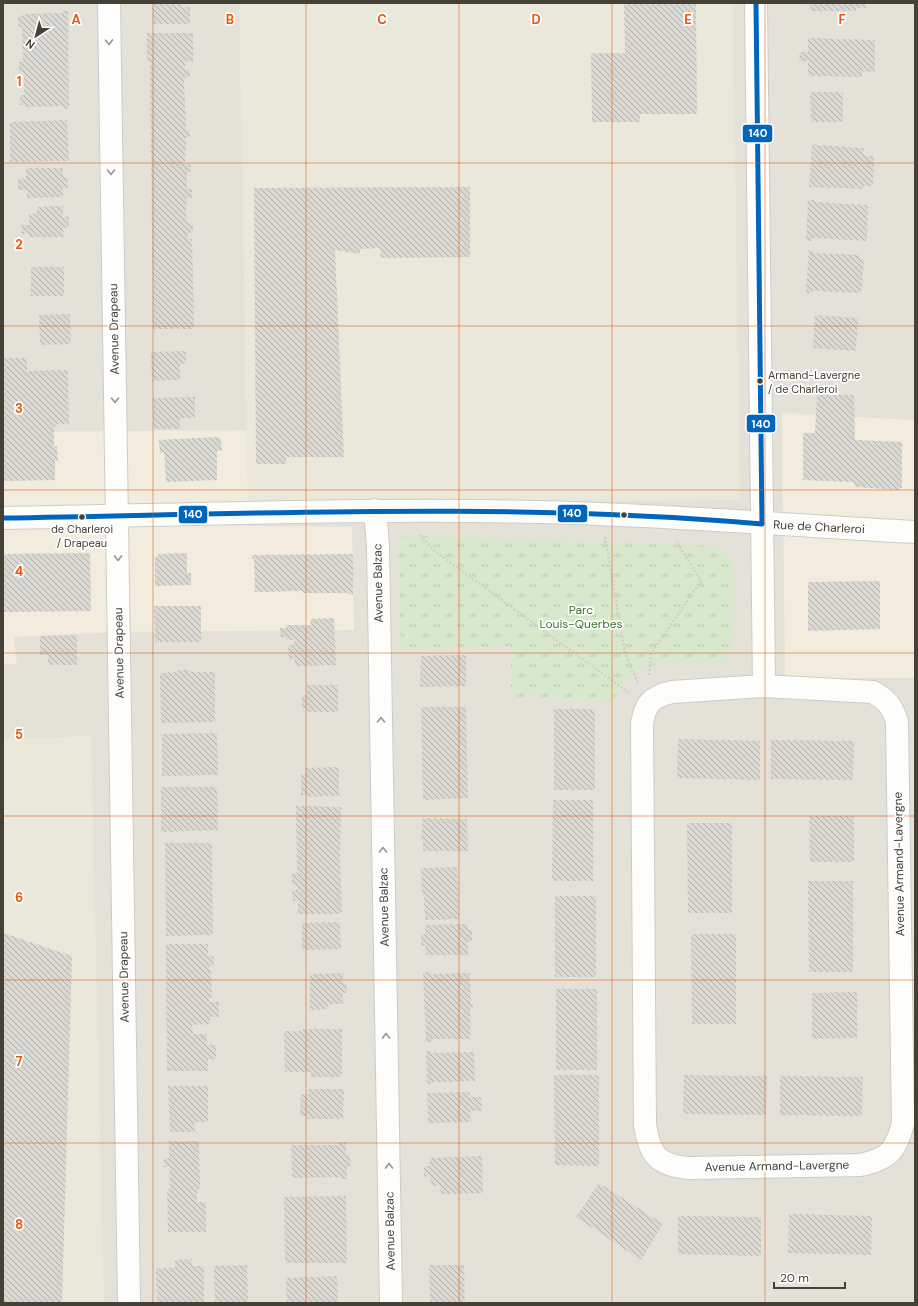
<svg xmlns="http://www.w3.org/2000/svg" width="918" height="1306" viewBox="0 0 918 1306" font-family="'DM Sans',sans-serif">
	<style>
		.residential { fill: #e3e1d8 }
		.commercial { fill: #f1ecde }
		.education { fill: #e9e8da }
		.park { fill: url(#park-tufts) }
		.building { fill: url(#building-back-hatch) }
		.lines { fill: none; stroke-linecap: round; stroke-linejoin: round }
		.minor-casing { stroke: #cdcdc8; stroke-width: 24 }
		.path { stroke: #d1cfcb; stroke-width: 2.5; stroke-dasharray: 2 2; stroke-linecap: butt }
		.minor { stroke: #fdfdfc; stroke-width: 22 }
		.bus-1-casing { stroke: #fff; stroke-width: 8 }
		.bus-1 { stroke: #0065bd; stroke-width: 5 }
		.oneway { stroke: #989690 }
		.grid { fill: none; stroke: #e8590c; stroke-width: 1; stroke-opacity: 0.55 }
		.bus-dot { fill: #454137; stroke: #fff; stroke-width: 1.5 }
		.labels { text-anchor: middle; stroke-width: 3.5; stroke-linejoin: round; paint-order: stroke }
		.bus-label { font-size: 11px; fill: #454137; stroke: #fff; text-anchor: start }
		.street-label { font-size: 12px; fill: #454137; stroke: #fff }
		.park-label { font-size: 12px; fill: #3e712f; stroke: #fff }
		.grid-label { font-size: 13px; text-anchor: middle; font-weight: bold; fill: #e8590c; stroke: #fff; stroke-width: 3.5; stroke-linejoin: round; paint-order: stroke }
		.line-badge { stroke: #fff; stroke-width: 1.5 }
		.badge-label { font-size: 11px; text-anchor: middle; font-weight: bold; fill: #fff }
	</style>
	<defs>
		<pattern id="park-tufts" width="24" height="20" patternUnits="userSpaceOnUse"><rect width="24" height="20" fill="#d8e8cc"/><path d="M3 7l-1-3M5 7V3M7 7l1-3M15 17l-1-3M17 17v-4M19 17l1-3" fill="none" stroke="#bbc8b0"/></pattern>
		<pattern id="building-back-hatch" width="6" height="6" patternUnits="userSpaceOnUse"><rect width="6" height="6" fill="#d9d8d3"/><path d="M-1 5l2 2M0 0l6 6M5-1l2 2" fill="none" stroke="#b2b1ac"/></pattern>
	</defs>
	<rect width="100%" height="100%" fill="#efefea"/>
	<!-- residential -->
	<path class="residential" d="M3,3H915V1303H3Z"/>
	<!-- commercial -->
	<path class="commercial" d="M782,413L915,420V678H785Z
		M247,430L249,526L352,527L354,630L119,632L14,637L17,664H3V432Z"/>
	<!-- education -->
	<path class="education" d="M239,3H733L740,500L248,506Z
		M91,736L104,1303H3V739Z"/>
	<!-- park -->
	<path class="park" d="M407,535L712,546C718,547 724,549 728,554C737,568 732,629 732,647C729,653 726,659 721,662C714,666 704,664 696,664C664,664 625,659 615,700L511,697V646L401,650L398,541L402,536Z"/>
	<!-- building -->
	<path class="building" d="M152,3H181V7H190V24H153Z
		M624,3H696L697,114H640V122H592L591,53H625Z
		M803,3H866V8H856V11H810V4L803,5Z
		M62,11H68L69,109H64V106L25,107V105H20V95H24V77L23,73H19V62H23L22,27H18V16H23L22,14L62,13Z
		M147,33H193V62L185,61V70H190V77L184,78L186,130H190V137H186L185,164H191V172H187V189H192V198L187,197L186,212L187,223H193V232L188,233V239H192L194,329H153L150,62L147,61Z
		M808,38L875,40V72L862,71V77L808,76V61H799L800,52H808Z
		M810,92H843V122H811Z
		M67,120L69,161L10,162V122Z
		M812,144H816V145L864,148L863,155L874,156L873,186H864V189L809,187Z
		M26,168H63V177H67L68,188H63V197L27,198V190H18V178L26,179Z
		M470,187V257L381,258L380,248L360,249V254L335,250L344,457H286V464H256L254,188Z
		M808,200H815V202L867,205L868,208L867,241L813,238V241H806Z
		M63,206V217L69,216V227L63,228L64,237H29V233L22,234L21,225H29V214L37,213V207Z
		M809,250L814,251V253L860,255L859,259H864L862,290H861L860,293L813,291V293H806Z
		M31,267H64V296H31Z
		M70,314L71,344L40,345L39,315Z
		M815,315L858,318L856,351L813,348Z
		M186,351V364H180V380L152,381L151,352Z
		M3,358H27V371L68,370L69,424H57V427H54V446H57L58,461H55V480L3,481Z
		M817,395H854L855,440L902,442V488H899V490L856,487L853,482L803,480V433H815Z
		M195,397V418H180V429H153V398Z
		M217,437L221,439L222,451H217V480L166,482L164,452L160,453L159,440Z
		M90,553L91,611L3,612V554Z
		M187,553V573H191V585L155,586V558L159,554Z
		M353,554V595H349V593H303V591L255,592L254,559H252V555Z
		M880,581V629L808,631V582Z
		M154,606H201V642H155Z
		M334,618L336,665L295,666L294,658L289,659L288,645H294V640H286V637H281L280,628H286V625H311L310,619Z
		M77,635V665H48V655H40V636Z
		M466,655V686L420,687L421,656Z
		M179,670H189L191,672H215V722L161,723L160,673L177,672Z
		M307,685H338V712H307V708H302V696L307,695Z
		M421,707H466L468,798L423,800Z
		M554,709H595V790H554Z
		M217,733L218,775L162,776V734Z
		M678,739L760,741V780L677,778Z
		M771,740L854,741L853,780L771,779Z
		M339,767V796L305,797V795H301V774H305V768Z
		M161,787H217L218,830L161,832Z
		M553,800H593V881H552Z
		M296,806L341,807L340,860L342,912L340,914H298V901H293L292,890H297V885H292V873H297Z
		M809,816H854V862H810Z
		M423,818L467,819L468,851H423V840L421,841Z
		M687,823H732V913H688Z
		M165,843H212L213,935L166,936Z
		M457,867L459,919L425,920L424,895H422L421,868Z
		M808,881H853V972H809Z
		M555,896H596V977H555Z
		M340,922L341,949L302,950V923Z
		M467,924L468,930H472V941H468V955H426L425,946H421V934H425V927L427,925Z
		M3,933L72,956L62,1303H3Z
		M691,934H736V1024H692Z
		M166,944H208V956H214V967L209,966V970H211L212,997L209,998V1002H219V1017H210V1024L192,1025L193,1034H207V1045H216V1059H208V1071H167Z
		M423,972H431V974L470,973L471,1003L473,1006V1008H470L471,1039H432V1042H426Z
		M343,973V984H347V993H343V1004H328V1009L310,1010V974Z
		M556,989H597V1070H556Z
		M857,992V1038L812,1039V993Z
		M303,1029H342V1077H310L311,1072H285L284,1031H303Z
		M426,1051H431V1053L474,1052L475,1081L432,1082V1084H427Z
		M554,1075H599V1166L555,1165Z
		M684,1075L767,1076L766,1115L683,1114Z
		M780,1076L863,1077L862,1116L780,1115Z
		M168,1086H208V1122H194L195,1132H170Z
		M308,1089H344L343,1119H307L308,1116H300L301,1094H308Z
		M470,1092V1097H481L482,1111H470L471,1122L428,1123L427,1093Z
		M169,1141H199L200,1189H197V1202H206V1232H168L167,1189H170L169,1167H164V1158H169Z
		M339,1142H346V1154L350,1155L351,1166H347V1179H340V1177L292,1178L291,1145H339Z
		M482,1156L483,1193L441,1194L440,1185L431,1186L430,1176L424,1177V1166H430V1158Z
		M599,1183L663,1224L641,1260L576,1217Z
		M346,1196L347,1263H285L284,1197Z
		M789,1214L872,1216L871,1255L788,1253Z
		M678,1216L761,1217V1256L678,1254Z
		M192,1259V1266H204V1303H157L156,1269L175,1267V1260Z
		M247,1265L248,1303H215L214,1266Z
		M429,1265H464L465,1303H430Z
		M337,1276L338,1303H287L286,1278Z"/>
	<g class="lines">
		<defs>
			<path id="minor" d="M109,3L129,1303
				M756,3L764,686L672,692C651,697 645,704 642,724L645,1124C649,1154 657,1165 688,1168L860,1165C889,1159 896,1151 903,1123L897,722C892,706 888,701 873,692L764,686
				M375,510L378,546L391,1303
				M3,518C182,515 361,508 540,512C665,515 790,525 915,532"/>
		</defs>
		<!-- minor casing -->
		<use href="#minor" class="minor-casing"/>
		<!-- path -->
		<path class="path" d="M420,535L436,552L629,693
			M605,537L625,653L638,683
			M649,675L651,654L701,581L676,541"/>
		<!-- minor -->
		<use href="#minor" class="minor"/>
		<defs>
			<path id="bus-1" d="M756,3L762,524
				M3,518C256,514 510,502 762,524"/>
		</defs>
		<!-- bus-1 casing -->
		<use href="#bus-1" class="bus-1-casing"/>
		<!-- bus-1 -->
		<use href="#bus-1" class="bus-1"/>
	</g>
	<!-- one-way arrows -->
	<defs><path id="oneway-chevron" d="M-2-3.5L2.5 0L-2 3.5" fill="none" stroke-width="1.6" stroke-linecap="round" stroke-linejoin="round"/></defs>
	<g class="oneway">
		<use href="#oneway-chevron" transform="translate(109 42) rotate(89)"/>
		<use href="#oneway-chevron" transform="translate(111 172) rotate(89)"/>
		<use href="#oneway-chevron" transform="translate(115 400) rotate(89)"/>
		<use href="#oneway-chevron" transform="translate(118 558) rotate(89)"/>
		<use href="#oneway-chevron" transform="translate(381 720) rotate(-91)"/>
		<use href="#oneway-chevron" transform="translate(383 850) rotate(-91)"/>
		<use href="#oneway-chevron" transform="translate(386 1036) rotate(-91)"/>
		<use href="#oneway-chevron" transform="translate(389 1166) rotate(-91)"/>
	</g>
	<!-- grid -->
	<path class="grid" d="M153,3V1303M306,3V1303M459,3V1303M612,3V1303M765,3V1303M3,163H915M3,326H915M3,490H915M3,653H915M3,816H915M3,980H915M3,1143H915"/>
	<!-- markers -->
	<g class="bus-dot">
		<circle cx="760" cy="381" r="3.5"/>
		<circle cx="624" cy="515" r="3.5"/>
		<circle cx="82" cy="517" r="3.5"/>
	</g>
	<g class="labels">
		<!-- bus labels -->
		<g class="bus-label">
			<text x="768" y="379">Armand-Lavergne<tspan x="768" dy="14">/ de Charleroi</tspan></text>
			<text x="82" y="533" text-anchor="middle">de Charleroi<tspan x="82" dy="14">/ Drapeau</tspan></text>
		</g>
		<!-- street labels -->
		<g class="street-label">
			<text transform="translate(114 329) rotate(-91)" y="4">Avenue Drapeau</text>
			<text transform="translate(819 527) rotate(3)" y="4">Rue de Charleroi</text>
			<text transform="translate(378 583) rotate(-91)" y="4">Avenue Balzac</text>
			<text transform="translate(119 653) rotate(-91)" y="4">Avenue Drapeau</text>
			<text transform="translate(899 864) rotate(-91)" y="4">Avenue Armand-Lavergne</text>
			<text transform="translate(384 907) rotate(-91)" y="4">Avenue Balzac</text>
			<text transform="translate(124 977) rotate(-91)" y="4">Avenue Drapeau</text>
			<text transform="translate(777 1166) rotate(-1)" y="4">Avenue Armand-Lavergne</text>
			<text transform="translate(390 1231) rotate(-91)" y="4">Avenue Balzac</text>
		</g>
		<!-- park labels -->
		<g class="park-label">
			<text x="581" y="614">Parc<tspan x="581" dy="14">Louis-Querbes</tspan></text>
		</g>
	</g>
	<g class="grid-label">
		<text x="76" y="24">A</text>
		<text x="230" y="24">B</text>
		<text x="382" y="24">C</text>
		<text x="536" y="24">D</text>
		<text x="688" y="24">E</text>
		<text x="842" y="24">F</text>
		<text x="19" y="86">1</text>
		<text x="19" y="249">2</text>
		<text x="19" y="413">3</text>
		<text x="19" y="576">4</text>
		<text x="19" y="739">5</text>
		<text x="19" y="902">6</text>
		<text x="19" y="1066">7</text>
		<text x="19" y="1229">8</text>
	</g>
	<g class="line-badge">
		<rect x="742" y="124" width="31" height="19" rx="4" fill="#0065bd"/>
		<rect x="746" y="414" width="30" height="19" rx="4" fill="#0065bd"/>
		<rect x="557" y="504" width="31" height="19" rx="4" fill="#0065bd"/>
		<rect x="178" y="505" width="30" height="19" rx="4" fill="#0065bd"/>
	</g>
	<g class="badge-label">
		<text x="758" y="137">140</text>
		<text x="761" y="428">140</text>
		<text x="572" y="517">140</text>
		<text x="193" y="518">140</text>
	</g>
	<!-- border -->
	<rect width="918" height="1306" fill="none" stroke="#454137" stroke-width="8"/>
	<!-- north arrow -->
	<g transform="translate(36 36) rotate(216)" stroke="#ffffff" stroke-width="3" paint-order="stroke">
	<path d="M0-3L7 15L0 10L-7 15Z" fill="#454137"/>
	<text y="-6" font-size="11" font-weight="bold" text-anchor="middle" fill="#454137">N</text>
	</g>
	<!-- scale -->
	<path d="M774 1282v6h71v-6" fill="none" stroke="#454137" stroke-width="2"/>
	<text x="780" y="1282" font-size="12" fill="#454137" stroke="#ffffff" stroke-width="3" paint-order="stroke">20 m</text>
</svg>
